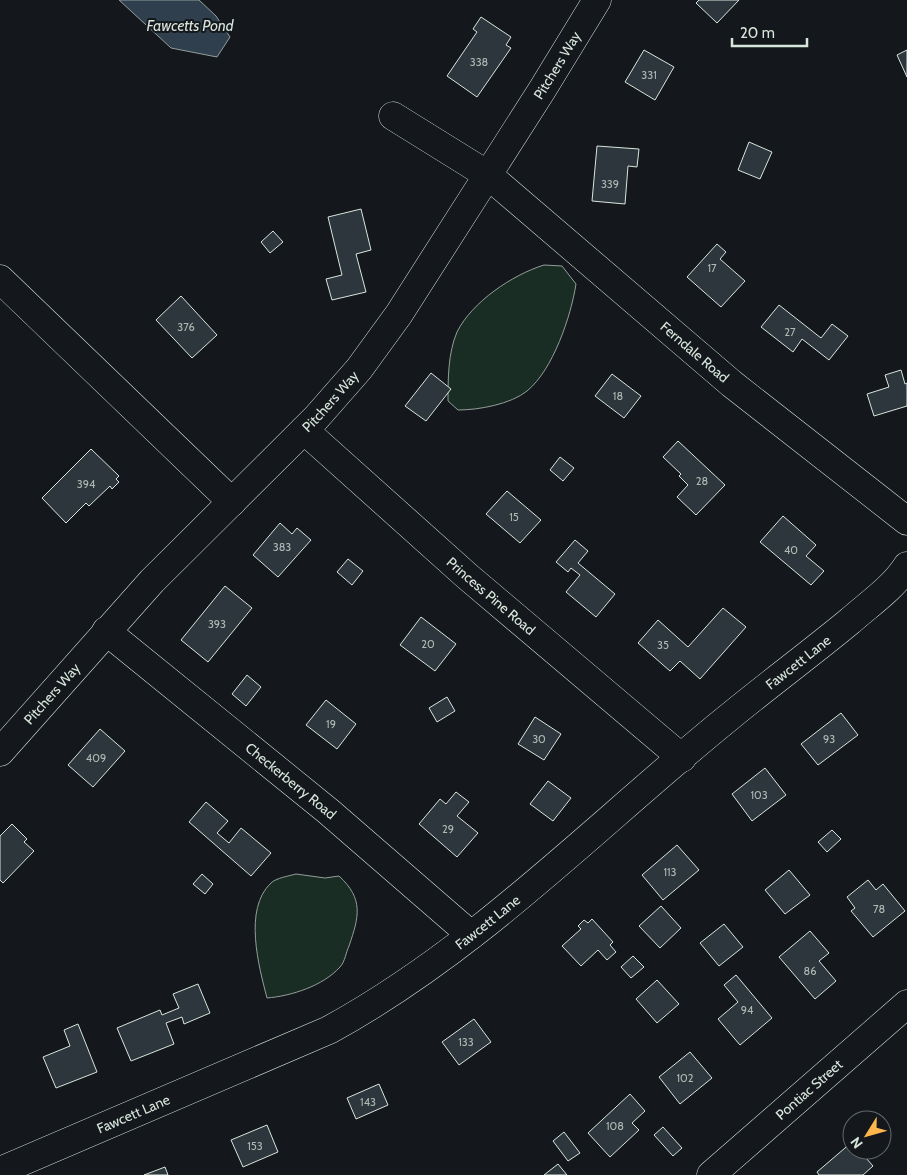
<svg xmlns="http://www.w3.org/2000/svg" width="907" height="1175" viewBox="0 0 907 1175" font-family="Cabin,sans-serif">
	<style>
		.green { fill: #1a2d24; stroke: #939e99 }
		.water { fill: #2f3f4d; stroke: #939e99 }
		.building { fill: #2c363c; stroke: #d8e6dc }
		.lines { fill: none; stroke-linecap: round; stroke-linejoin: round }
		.minor-casing { stroke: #d8e6dc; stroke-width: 29 }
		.major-casing { stroke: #d8e6dc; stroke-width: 29 }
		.minor { stroke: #14181c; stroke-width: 28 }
		.major { stroke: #14181c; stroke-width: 28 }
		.labels { text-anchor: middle; stroke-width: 4; stroke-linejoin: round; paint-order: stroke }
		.number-label { font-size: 11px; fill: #adbab4 }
		.street-label { font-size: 14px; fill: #d8e6dc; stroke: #14181c }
		.water-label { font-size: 15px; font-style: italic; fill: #d8e6dc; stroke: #14181c }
	</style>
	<rect width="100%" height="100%" fill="#14181c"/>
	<!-- green -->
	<path class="green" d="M544,265L562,266L576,284C571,316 553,370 527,391C511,404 479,410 458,410L448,401C448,379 448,353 457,332C472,302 512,275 544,265Z
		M296,874L325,878L339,876C364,899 359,917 349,946C346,952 345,962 340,967C323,986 291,996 267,998C259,967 243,909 271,883C276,878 289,876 296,874Z"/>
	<!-- water -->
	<path class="water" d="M119,0H199L216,16L230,37L217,57L171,48Z"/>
	<!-- building -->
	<path class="building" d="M699,0H739L717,23L696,3Z
		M481,17L511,37L506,45L511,48L477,97L447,76L477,32L473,29Z
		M644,50L674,67L655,100L625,82Z
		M907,50V77L897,55Z
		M749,142L772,152L760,179L738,170Z
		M597,146L639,149L637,167L628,166L625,204L592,201Z
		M361,209L371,250L356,254L366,292L332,300L326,279L342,275L328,217Z
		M273,231L283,242L270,253L261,242Z
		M717,244L726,252L720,259L745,281L721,307L687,277Z
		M181,296L217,335L192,358L156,320Z
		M779,305L821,338L832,324L848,336L829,360L802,339L793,352L761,327Z
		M901,370L905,384L907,383V406L874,416L867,394L889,387L885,375Z
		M431,373L451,389L426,421L405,406Z
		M612,374L641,396L624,418L595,396Z
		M678,441L725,485L696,515L677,497L688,485L679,476L681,474L663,457Z
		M91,449L119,476L116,479L119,482L112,489L110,486L89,506L86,503L66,523L42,498Z
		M560,457L574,468L563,481L550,470Z
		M507,491L541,520L520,543L486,514Z
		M783,516L816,545L806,556L824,571L811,585L760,542Z
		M280,523L292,534L297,528L311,540L278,577L253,555Z
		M575,540L588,551L578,563L615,594L596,617L566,592L580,575L571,568L568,572L556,562Z
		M348,559L363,571L352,585L337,572Z
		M225,586L252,608L208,662L181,640Z
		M723,608L746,627L700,679L680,661L670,671L638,643L658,620L688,647Z
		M421,617L456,644L435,671L400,645Z
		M247,675L261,687L246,706L232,694Z
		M447,697L455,711L437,722L429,708Z
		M326,700L356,724L337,749L306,725Z
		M841,713L858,735L818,765L801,744Z
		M535,717L561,734L544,760L518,744Z
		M100,729L125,751L93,787L68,765Z
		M765,768L786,795L752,821L732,794Z
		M548,781L571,798L553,821L530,804Z
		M456,792L469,802L457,816L478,833L457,857L419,824L440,799L446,804Z
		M206,802L228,821L217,833L229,843L241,828L271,853L251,876L189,822Z
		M12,824L27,839L24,842L34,851L3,883L0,880V836Z
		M832,830L841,839L827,852L818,842Z
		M677,845L699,870L663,900L642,875Z
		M789,870L810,895L785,914L765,890Z
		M202,874L213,884L205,894L193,884Z
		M868,880L876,890L883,884L905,911L873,937L851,911L855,908L847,897Z
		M661,906L681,928L660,948L639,926Z
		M592,919L613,942L610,945L616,952L607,960L598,950L581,966L562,946L581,929L578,926L584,920L588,923Z
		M724,924L743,947L719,966L700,943Z
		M810,931L829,953L819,961L836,981L815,999L779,957Z
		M633,956L644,967L631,978L621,967Z
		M736,975L772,1018L740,1045L718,1019L738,1002L724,985Z
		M657,980L679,1004L657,1023L636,999Z
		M198,984L210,1013L184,1024L182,1017L166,1023L174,1044L131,1061L117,1028L160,1010L162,1015L179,1008L173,994Z
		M474,1019L491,1042L459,1065L442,1042Z
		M78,1024L97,1072L56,1088L43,1057L70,1046L64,1030Z
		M690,1052L712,1078L680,1104L659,1077Z
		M379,1084L388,1105L356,1119L347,1098Z
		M630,1094L645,1111L632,1123L639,1130L610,1157L588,1133Z
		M267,1125L278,1152L243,1167L231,1140Z
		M663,1127L682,1148L673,1156L654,1135Z
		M564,1132L580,1153L568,1161L553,1141Z
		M852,1142V1150H859L873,1166L863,1175H819L817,1172Z
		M558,1164L567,1175H544Z
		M165,1167L168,1175H144Z"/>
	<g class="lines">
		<defs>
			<g id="minor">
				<path id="s1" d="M393,116L488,175L732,384L907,521"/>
				<path d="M0,279L232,502"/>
				<path id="s2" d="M304,430L467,576L682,758"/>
				<path id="s3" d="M106,631L328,811L471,935"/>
				<path id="s4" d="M0,1171L329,1030C479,948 597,824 728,718C768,685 810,654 850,621C869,604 893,588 907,566"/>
				<path id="s5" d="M711,1175L907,1004"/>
			</g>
			<g id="major">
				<path id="s6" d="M0,752L152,581L316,418L359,369L399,314L542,90L597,0"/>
			</g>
		</defs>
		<!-- minor casing -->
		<use href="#minor" class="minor-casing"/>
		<!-- major casing -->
		<use href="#major" class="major-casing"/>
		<!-- minor -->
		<use href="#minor" class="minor"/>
		<!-- major -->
		<use href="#major" class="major"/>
	</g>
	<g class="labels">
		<!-- number labels -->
		<g class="number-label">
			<text x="479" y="66">338</text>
			<text x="649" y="79">331</text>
			<text x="610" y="188">339</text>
			<text x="712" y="272">17</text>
			<text x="186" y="331">376</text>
			<text x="790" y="336">27</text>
			<text x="618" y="400">18</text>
			<text x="702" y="485">28</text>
			<text x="86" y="488">394</text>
			<text x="514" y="521">15</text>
			<text x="282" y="551">383</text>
			<text x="791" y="554">40</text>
			<text x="217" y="628">393</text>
			<text x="428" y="648">20</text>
			<text x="663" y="649">35</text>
			<text x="331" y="728">19</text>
			<text x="539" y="743">30</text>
			<text x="829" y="743">93</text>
			<text x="96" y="762">409</text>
			<text x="759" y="799">103</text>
			<text x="448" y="833">29</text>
			<text x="670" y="876">113</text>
			<text x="879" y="913">78</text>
			<text x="810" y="975">86</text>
			<text x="747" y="1014">94</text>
			<text x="466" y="1046">133</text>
			<text x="685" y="1082">102</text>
			<text x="368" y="1106">143</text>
			<text x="615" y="1130">108</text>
			<text x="255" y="1150">153</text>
		</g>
		<!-- street labels -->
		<g class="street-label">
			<text dy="5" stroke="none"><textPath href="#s6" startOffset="888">Pitchers Way</textPath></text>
			<text dy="5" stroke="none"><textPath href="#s1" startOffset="384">Ferndale Road</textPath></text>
			<text dy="5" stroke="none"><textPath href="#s6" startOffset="482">Pitchers Way</textPath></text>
			<text dy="5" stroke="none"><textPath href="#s2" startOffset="250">Princess Pine Road</textPath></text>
			<text dy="5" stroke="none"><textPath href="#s4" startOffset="955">Fawcett Lane</textPath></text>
			<text dy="5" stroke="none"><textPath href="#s6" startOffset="78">Pitchers Way</textPath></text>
			<text dy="5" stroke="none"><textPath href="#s3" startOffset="238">Checkerberry Road</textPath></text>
			<text dy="5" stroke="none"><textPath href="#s4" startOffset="550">Fawcett Lane</textPath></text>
			<text dy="5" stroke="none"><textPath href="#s5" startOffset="130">Pontiac Street</textPath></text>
			<text dy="5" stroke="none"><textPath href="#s4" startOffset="145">Fawcett Lane</textPath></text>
		</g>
		<!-- water labels -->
		<g class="water-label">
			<text x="190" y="31">Fawcetts Pond</text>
		</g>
	</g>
	<!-- north arrow -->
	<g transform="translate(867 1135) rotate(233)"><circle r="24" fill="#14181c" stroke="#626a69"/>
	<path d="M0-4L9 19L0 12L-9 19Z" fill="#ffb74d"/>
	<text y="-8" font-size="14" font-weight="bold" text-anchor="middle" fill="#d8e6dc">N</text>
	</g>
	<!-- scale -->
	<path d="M732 38v8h75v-8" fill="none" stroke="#d8e6dc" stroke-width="2.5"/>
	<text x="740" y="38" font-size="15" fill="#d8e6dc" stroke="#14181c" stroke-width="4" paint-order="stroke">20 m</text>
</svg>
